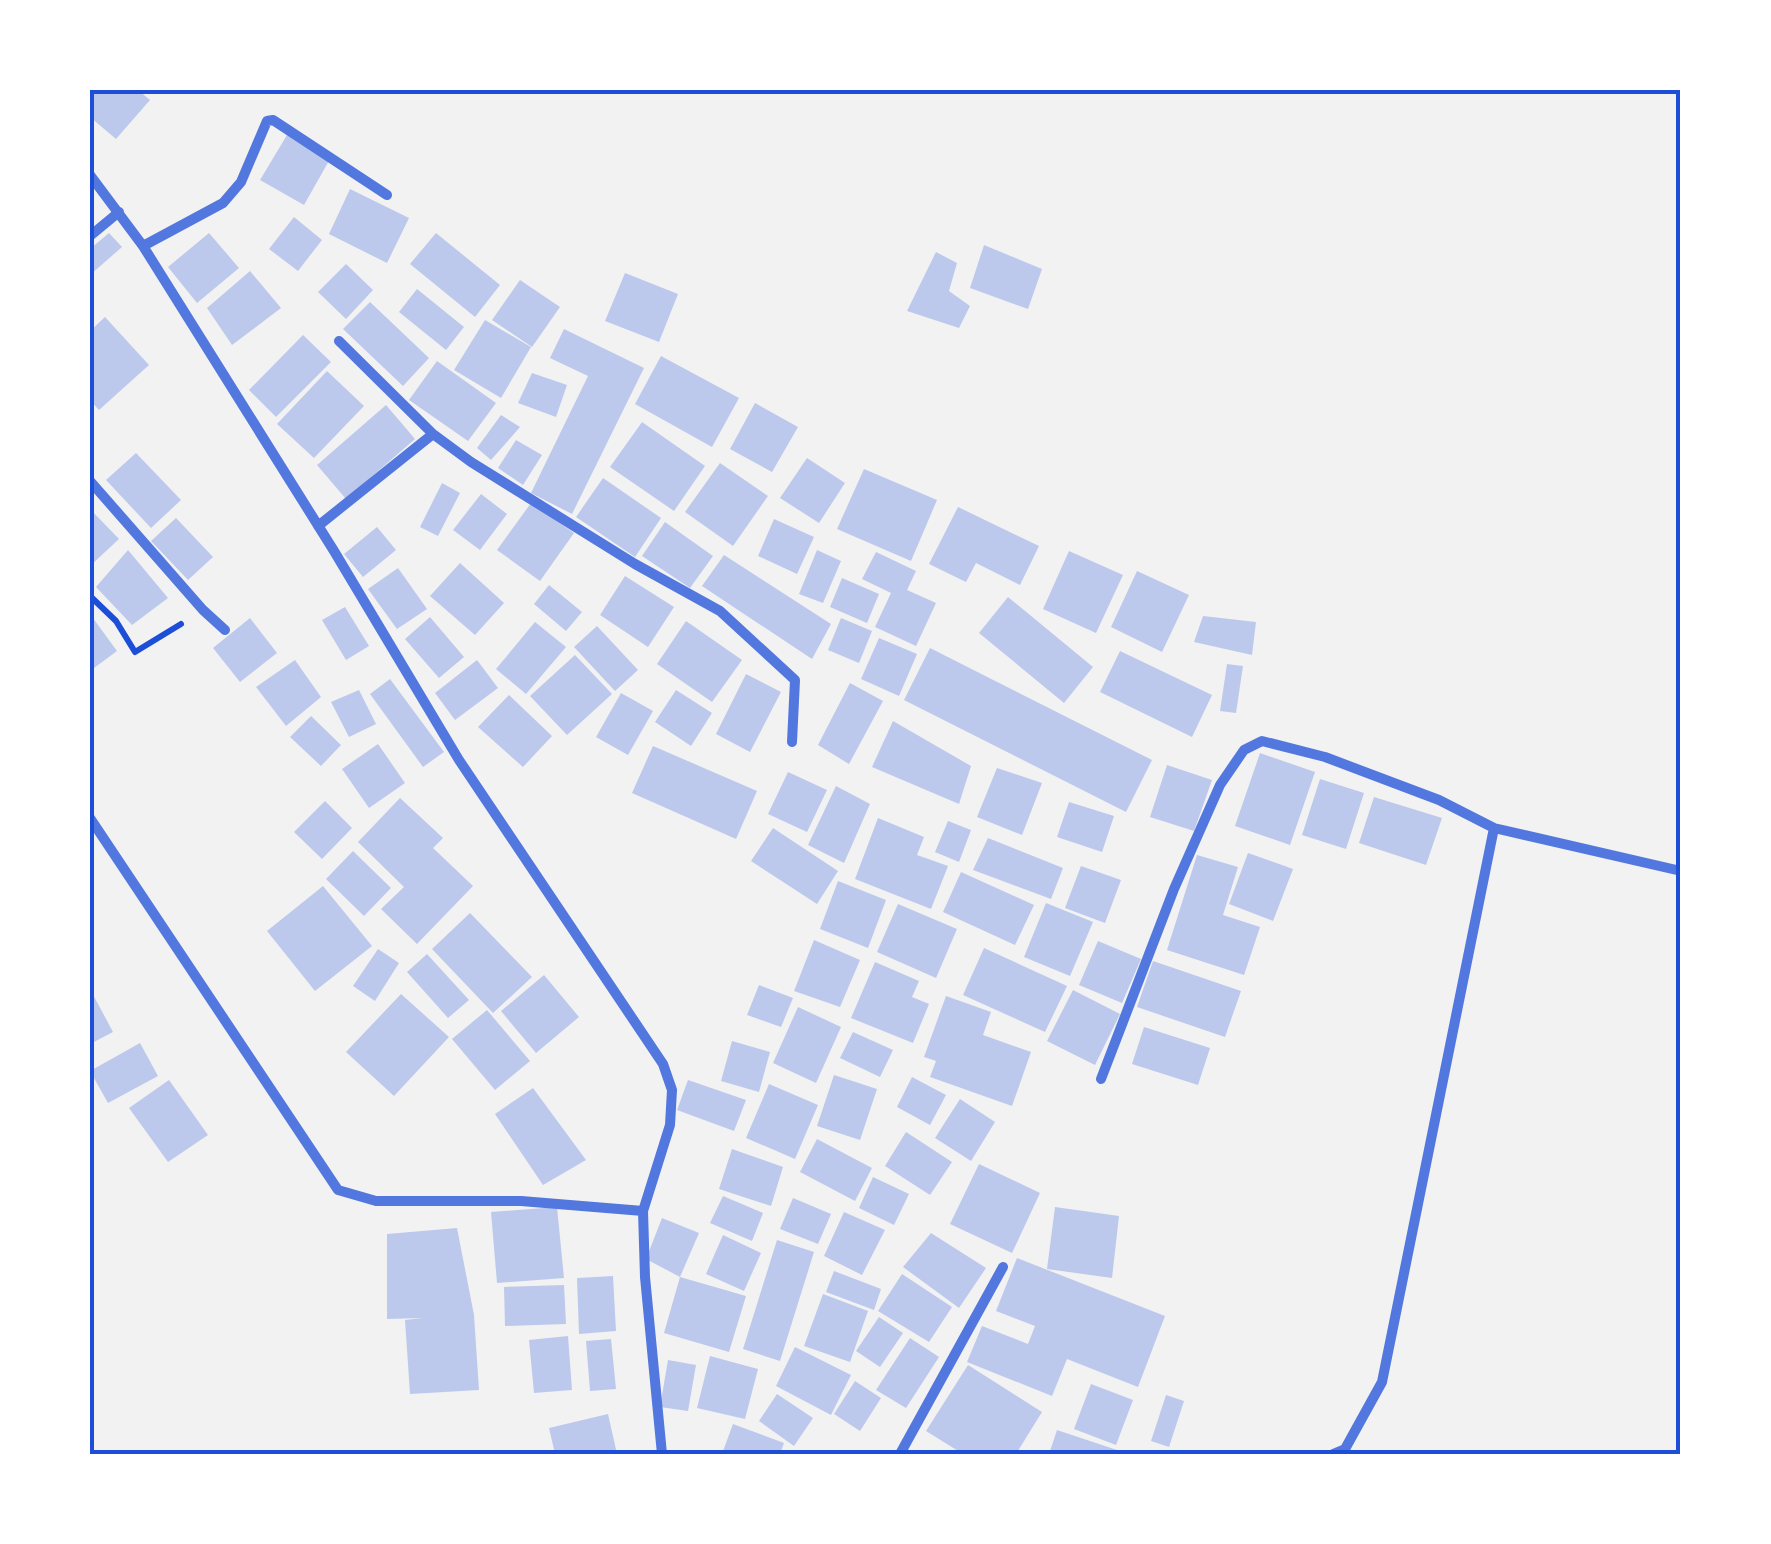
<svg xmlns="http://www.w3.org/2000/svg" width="1771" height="1544" viewBox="0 0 1771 1544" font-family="Montserrat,sans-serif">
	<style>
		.building { fill: #bdc9ec }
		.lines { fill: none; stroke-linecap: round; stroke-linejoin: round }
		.path { stroke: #1d4ed8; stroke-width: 6 }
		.minor { stroke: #5277de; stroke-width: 10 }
		.neatline { fill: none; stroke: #1d4ed8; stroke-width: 4 }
	</style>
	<rect width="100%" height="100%" fill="#f2f2f2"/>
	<!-- building -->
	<path class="building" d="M92,90H138L150,100L116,139L90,117Z
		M287,135L330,159L304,205L260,180Z
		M350,189L409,218L387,263L329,234Z
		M294,217L322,240L298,271L269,249Z
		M109,233L122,247L90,275V249Z
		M209,233L239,268L197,303L168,267Z
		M436,233L500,285L475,317L410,264Z
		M984,245L1042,269L1028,309L970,288Z
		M936,252L957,263L949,291L970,306L959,328L907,311Z
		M346,264L373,290L346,319L318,292Z
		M250,271L281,308L232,345L207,308Z
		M625,273L678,294L659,342L605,321Z
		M520,280L560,307L532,347L492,320Z
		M417,289L464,327L446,350L399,312Z
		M370,302L429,358L403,386L343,329Z
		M105,317L149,365L99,410L90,400V331Z
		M485,320L531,347L501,398L454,370Z
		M564,329L644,368L572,514L531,493L588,376L550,358Z
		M303,335L331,362L276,417L249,390Z
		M661,356L739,398L712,447L635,404Z
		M437,361L496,403L468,441L409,400Z
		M327,371L364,406L314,458L277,424Z
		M532,373L567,385L556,417L518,403Z
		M755,403L798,427L772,472L730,449Z
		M386,405L415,439L346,499L317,465Z
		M501,415L520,427L491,460L477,448Z
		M642,422L705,466L674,511L610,467Z
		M516,440L542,455L523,485L498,468Z
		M136,453L181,500L151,528L106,480Z
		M807,458L845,483L819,523L780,498Z
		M720,463L768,496L733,546L685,512Z
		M864,469L937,500L911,561L837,529Z
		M603,478L661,518L635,557L576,517Z
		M442,483L460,493L438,536L420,527Z
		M481,494L507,514L480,550L453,530Z
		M531,503L574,533L540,581L497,550Z
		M958,507L1039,546L1020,585L976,563L966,582L929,564Z
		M90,509L119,539L90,566Z
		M176,518L213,557L188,580L151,541Z
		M774,519L814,537L797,574L758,556Z
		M665,522L713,556L690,588L642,556Z
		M377,527L396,550L363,577L344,554Z
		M128,550L168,598L132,625L96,587Z
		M817,550L841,561L823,603L799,594Z
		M1069,551L1123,575L1096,633L1043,609Z
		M876,552L916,571L907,590L936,603L916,646L875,627L891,593L862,579Z
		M724,555L831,624L812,659L702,586Z
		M460,563L504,603L475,635L430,596Z
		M398,568L427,609L397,629L368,589Z
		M1137,571L1189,595L1162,652L1111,627Z
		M625,576L674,607L648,647L600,615Z
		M842,578L879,594L867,623L830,607Z
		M549,585L582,612L566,631L534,604Z
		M1008,597L1093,667L1064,703L979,633Z
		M345,607L369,646L346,660L322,620Z
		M90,614L117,651L90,671Z
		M1203,616L1256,622L1252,655L1194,642Z
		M430,617L464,657L439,678L405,639Z
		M250,618L277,653L240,682L213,648Z
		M841,618L872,631L859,663L828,650Z
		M686,621L742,660L712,702L657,664Z
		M535,622L566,647L526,694L496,669Z
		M597,626L638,670L615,691L574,647Z
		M879,638L917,654L899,696L861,679Z
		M930,648L1152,760L1126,812L904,700Z
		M1120,651L1212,695L1192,737L1100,692Z
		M575,655L612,694L567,735L530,696Z
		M295,660L321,697L286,726L256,687Z
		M477,660L498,688L455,720L435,693Z
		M1227,664L1243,666L1236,713L1220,711Z
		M746,674L781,692L750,752L716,734Z
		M390,679L444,752L423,767L370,694Z
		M850,683L883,701L849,764L818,745Z
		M359,690L376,724L349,737L331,702Z
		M676,690L712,713L691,746L655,722Z
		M621,693L653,711L628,755L596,737Z
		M509,695L552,736L523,767L478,727Z
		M311,716L341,745L321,766L290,737Z
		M893,721L971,766L959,804L872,767Z
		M378,744L405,783L369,808L342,769Z
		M653,746L757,791L736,839L632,793Z
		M1260,753L1315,772L1290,845L1235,826Z
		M1167,765L1212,780L1194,831L1150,817Z
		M997,768L1042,783L1022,835L977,817Z
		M788,772L827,790L807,832L768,814Z
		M1320,779L1364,793L1346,849L1302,835Z
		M836,786L870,804L844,863L808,845Z
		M1374,797L1442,818L1426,865L1359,843Z
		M400,798L443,838L433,848L473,886L417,944L381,909L404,887L358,842Z
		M325,801L352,828L322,859L294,832Z
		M1069,802L1114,816L1102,852L1057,837Z
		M878,818L924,837L917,855L948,866L931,909L855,879Z
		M948,821L971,830L959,862L935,852Z
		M773,828L838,871L817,904L751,861Z
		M988,838L1063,868L1051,899L973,870Z
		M353,851L391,888L364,916L326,879Z
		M1248,853L1293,869L1273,921L1229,904Z
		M1197,855L1238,867L1223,915L1260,927L1244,975L1167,950Z
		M1081,866L1121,880L1105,923L1065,908Z
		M961,872L1034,905L1015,945L943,912Z
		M838,881L886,900L868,948L820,929Z
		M323,886L372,946L315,991L267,931Z
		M1046,903L1093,922L1070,976L1024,957Z
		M898,904L957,929L936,978L877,952Z
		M470,913L532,977L493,1013L432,949Z
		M814,940L860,960L840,1007L794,991Z
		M1098,941L1141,959L1122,1003L1079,985Z
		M984,948L1067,986L1045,1032L963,995Z
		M378,949L399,963L375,1001L353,986Z
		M427,954L469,1000L448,1018L407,972Z
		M1153,961L1241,991L1225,1037L1137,1007Z
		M875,962L919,981L912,997L929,1004L913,1043L851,1018Z
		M544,975L579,1017L536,1053L501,1011Z
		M759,985L793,998L781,1027L747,1015Z
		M90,989L113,1032L90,1044Z
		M1073,990L1120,1014L1095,1065L1047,1041Z
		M401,994L449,1037L394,1096L346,1052Z
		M946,996L991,1012L983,1035L1031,1052L1012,1106L930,1077L936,1061L924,1057Z
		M798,1007L841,1027L816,1083L773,1063Z
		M487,1010L530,1061L495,1090L452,1039Z
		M1144,1027L1210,1048L1198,1085L1132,1064Z
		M853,1032L893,1050L880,1077L840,1058Z
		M732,1041L770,1052L759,1092L721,1081Z
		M140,1043L158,1076L108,1103L90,1071Z
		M834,1075L877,1089L860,1140L817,1126Z
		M912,1077L946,1095L930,1125L897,1107Z
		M169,1080L208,1135L168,1162L129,1108Z
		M688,1080L746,1100L734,1131L677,1110Z
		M769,1084L818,1105L795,1159L746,1138Z
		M533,1088L586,1160L543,1185L495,1114Z
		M960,1099L995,1122L971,1161L935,1138Z
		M906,1132L952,1162L930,1195L885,1166Z
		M817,1139L872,1168L855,1201L800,1172Z
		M732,1149L783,1167L771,1206L719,1189Z
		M979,1164L1040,1193L1012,1253L950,1224Z
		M873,1177L909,1194L894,1225L859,1208Z
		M723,1196L763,1213L752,1241L710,1223Z
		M793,1198L831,1214L818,1244L780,1229Z
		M557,1207L564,1278L497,1283L491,1212Z
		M1055,1207L1119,1216L1112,1278L1047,1269Z
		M844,1212L885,1230L862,1275L824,1256Z
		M662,1218L699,1233L680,1277L746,1296L729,1352L664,1333L680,1277L646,1259Z
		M457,1228L474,1315L479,1390L410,1394L405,1320L422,1318L387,1319V1234Z
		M931,1233L986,1268L959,1308L903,1267Z
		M723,1235L761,1253L744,1291L706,1274Z
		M777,1240L814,1252L780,1361L743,1349Z
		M1017,1258L1165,1316L1138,1387L1067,1359L1052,1396L967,1362L982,1326L1028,1344L1035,1326L996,1311Z
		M834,1271L881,1289L874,1310L826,1292Z
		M902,1274L952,1307L929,1342L878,1311Z
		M613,1276L616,1331L579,1334L577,1278Z
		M564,1285L566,1324L505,1326L504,1287Z
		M823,1294L868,1311L850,1362L804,1346Z
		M879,1317L903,1333L880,1367L856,1351Z
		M568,1336L572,1390L534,1393L529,1340Z
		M910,1338L939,1357L906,1408L876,1390Z
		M611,1339L616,1389L590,1391L586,1341Z
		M795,1347L851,1375L831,1415L776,1386Z
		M710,1356L758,1369L745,1419L697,1408Z
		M668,1360L696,1365L688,1411L660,1407Z
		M968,1365L1042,1412L1016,1454H963L926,1431Z
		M855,1381L881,1398L860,1431L834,1414Z
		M1091,1384L1133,1400L1116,1445L1074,1429Z
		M777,1394L813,1418L794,1446L759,1421Z
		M1166,1395L1184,1401L1169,1447L1151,1441Z
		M608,1414L617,1454H555L549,1428Z
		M733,1424L784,1443L780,1454H731L723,1451Z
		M1057,1430L1126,1453V1454H1049Z"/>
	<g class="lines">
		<!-- path -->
		<path class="path" d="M90,596L116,621L135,652L181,624"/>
		<!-- minor -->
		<path class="minor" d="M90,175L143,246L334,551L459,760L663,1064L672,1090L670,1125L643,1211L645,1277L662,1454
			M90,236L119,212
			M143,246L223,203L241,182L267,121L273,120L387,195
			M339,341L433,434
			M90,481L203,610L225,630
			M318,526L433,434L471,462L635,564L720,611L795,680L792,742
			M90,818L338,1190L376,1201H521L643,1211
			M1101,1079L1174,889L1220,785L1244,750L1262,741L1325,757L1439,800L1494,828L1681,871
			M900,1454L1003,1267
			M1333,1454L1345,1449L1382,1382L1494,828"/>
	</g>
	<!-- border -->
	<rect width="1771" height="1544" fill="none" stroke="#ffffff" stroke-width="185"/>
	<rect x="92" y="92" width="1586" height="1360" class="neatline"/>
</svg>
